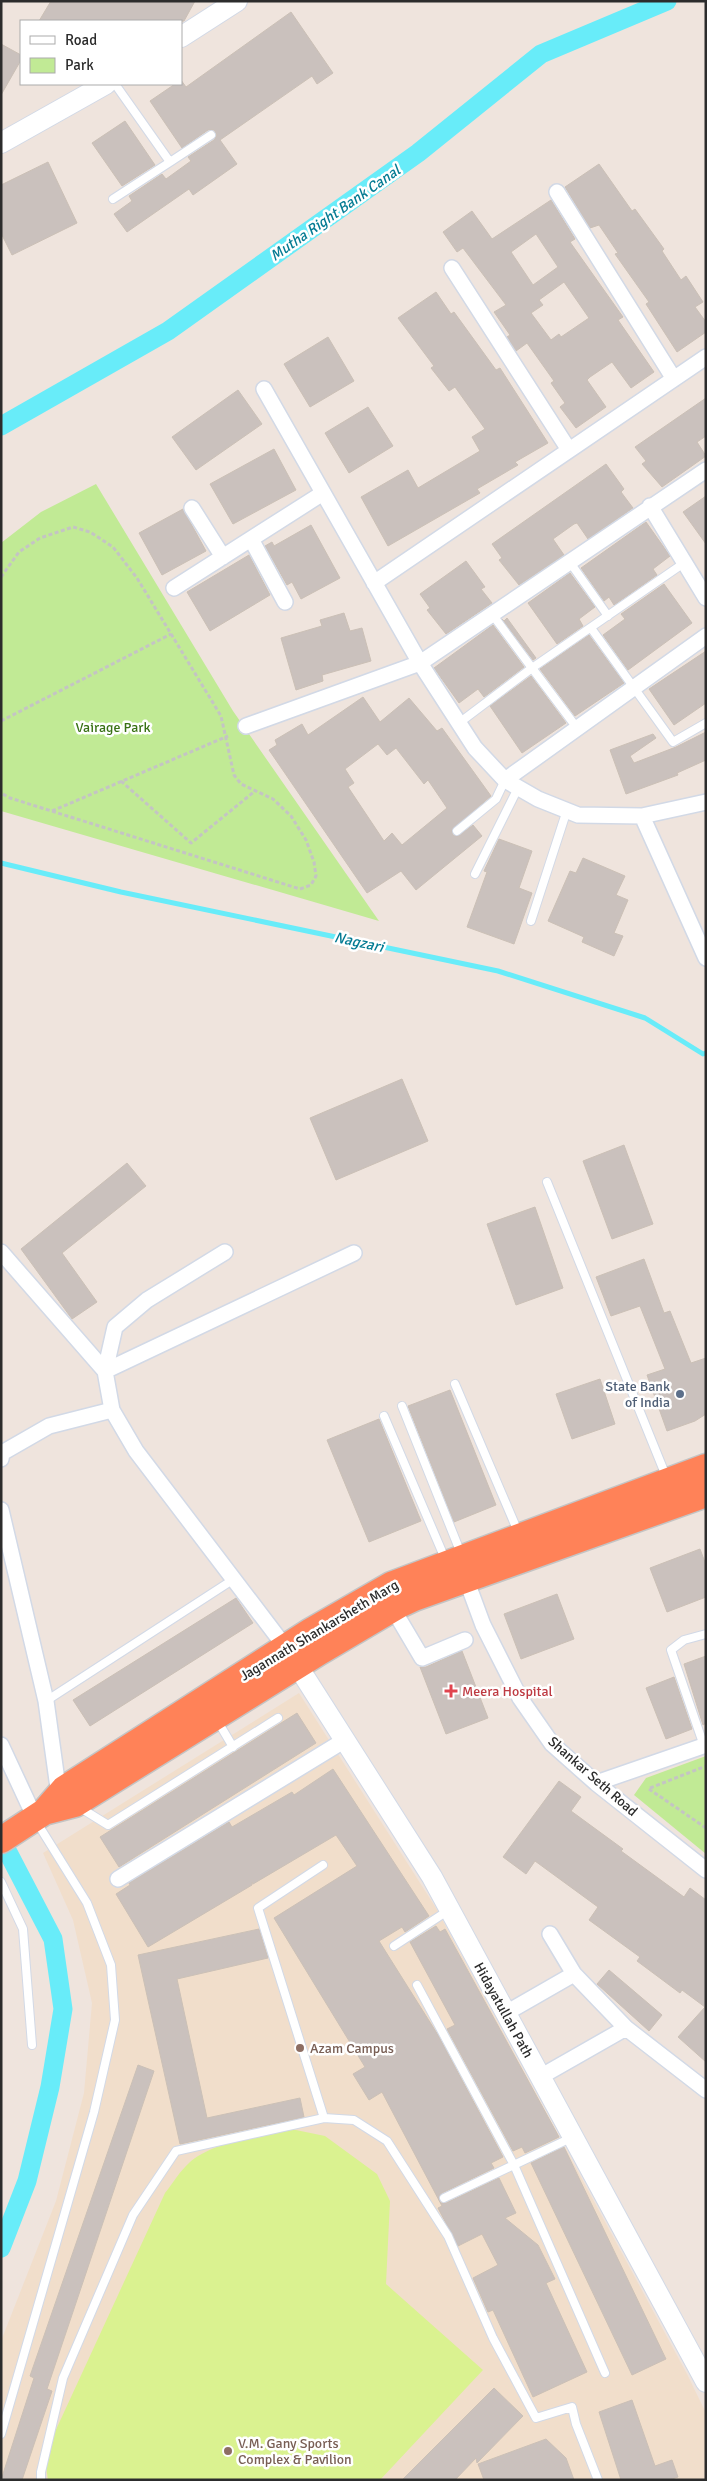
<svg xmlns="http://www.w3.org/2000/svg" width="707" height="2481" viewBox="0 0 707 2481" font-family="Signika,sans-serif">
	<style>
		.education { fill: #f1decb }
		.green { fill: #c1ea95 }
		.pitch { fill: #daf290 }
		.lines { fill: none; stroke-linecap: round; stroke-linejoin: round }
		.stream { stroke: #68ecf9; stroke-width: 5 }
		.canal { stroke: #68ecf9; stroke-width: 19 }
		.building { fill: #cac1bd; stroke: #cbc0b6; fill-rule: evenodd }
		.lane-casing { stroke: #d2d9e6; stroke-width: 10 }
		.street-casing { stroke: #d2d9e6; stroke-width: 18 }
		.secondary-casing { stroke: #d2d9e6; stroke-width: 22 }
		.highway-casing { stroke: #c4c4c4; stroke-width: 29 }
		.path { stroke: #c4c4c4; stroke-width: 3; stroke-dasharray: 4 2.5; stroke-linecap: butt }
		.lane { stroke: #fff; stroke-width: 8 }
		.street { stroke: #fff; stroke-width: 15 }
		.secondary { stroke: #fff; stroke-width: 20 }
		.highway { stroke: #ff8258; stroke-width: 26 }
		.service-dot { fill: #5c6f8a; stroke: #fff; stroke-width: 2 }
		.health-dot { fill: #e0444e; stroke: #fff; stroke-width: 2 }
		.education-dot { fill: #8d6e63; stroke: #fff; stroke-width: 2 }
		.labels { text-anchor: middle; stroke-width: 5; stroke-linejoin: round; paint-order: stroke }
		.park-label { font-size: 14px; fill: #387114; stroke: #fff }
		.service-label { font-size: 14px; fill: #4e5e75; stroke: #fff; text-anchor: end }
		.street-label { font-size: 14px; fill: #2c2c2c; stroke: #fff }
		.health-label { font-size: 14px; fill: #be3a42; stroke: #fff; text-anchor: start }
		.education-label { font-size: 14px; fill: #785e54; stroke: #fff; text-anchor: start }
		.water-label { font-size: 15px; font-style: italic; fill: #047b93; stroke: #fff }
	</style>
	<rect width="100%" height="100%" fill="#efe4dd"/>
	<!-- education -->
	<path class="education" d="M299,1693L436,1908L687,2374L706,2413V2480H1V2341L56,2201L84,2093L92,2003L73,1920L43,1853Z"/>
	<!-- green -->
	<path class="green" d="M96,484L233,711L379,921L1,811V543L41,512Z
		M706,1756V1854L634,1795L646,1778Z"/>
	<!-- pitch -->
	<path class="pitch" d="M291,2129L325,2136L377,2174L390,2201L386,2284L483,2370L380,2480H48L45,2460L54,2434L165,2193C173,2183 180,2171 189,2163C210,2143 263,2134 291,2129Z"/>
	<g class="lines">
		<!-- stream -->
		<path class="stream" d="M1,863L121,892L498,971L645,1018L703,1054L706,1053"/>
		<!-- canal -->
		<path class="canal" d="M1,426L168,331L418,153L541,54L667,1
			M1,1839L53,1939L63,2009L50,2087L27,2181L1,2248"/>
	</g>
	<!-- building -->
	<path class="building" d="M51,1H195L184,21H39Z
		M291,12L333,73L317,84L312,76L220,140L237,164L193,195L189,189L127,232L114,214L132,201L129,196L162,174L166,179L191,161L188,157L214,140L217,135L214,130H208L182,148L150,101L175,84H181V80L186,87Z
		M1,44L21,55V60L1,95Z
		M125,121L155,165L122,186L92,143Z
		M48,162L77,223L12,255L1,233V185Z
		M599,164L632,211L635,209L664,249L662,251L681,280L686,276L703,302L695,307L706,322V332L677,352L646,304L649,302L615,254L618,253L599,225L590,228L565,187Z
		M551,200L575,239L570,242L623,317L618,320L654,372L631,388L612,362L590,377L587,380L606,407L576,428L560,407L565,403L551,383L554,381L527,343L516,351L507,337L510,335L494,312L506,305L463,248L457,252L443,232L472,211L492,239ZM536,234L558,267L533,285L511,252ZM564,282L589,318L561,337L559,334L551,340L531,313L543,305L539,300Z
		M436,292L451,314L454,312L496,370L500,368L548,443L515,462L518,465L477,489L480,493L388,546L361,497L408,470L418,488L480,451L472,437L485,429L455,387L449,391L431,368L434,366L398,318Z
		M328,337L354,381L310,407L284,364Z
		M238,390L262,424L196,470L172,437Z
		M706,398V436L697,442L706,456L662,487L642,464L646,461L635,447Z
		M368,407L393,446L349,473L325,433Z
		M274,449L296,490L233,524L210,484Z
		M606,464L624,489L621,492L633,508L588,539L577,523L574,524L553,539L564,555L519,585L499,560L502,558L492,544Z
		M706,496V544L683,512Z
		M183,509L206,551L162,575L139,533Z
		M646,522L670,556L653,569L657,575L614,605L609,597L604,601L581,568Z
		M311,525L340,578L301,599L292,582L287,585L265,546L272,542L274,546Z
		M249,555L270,595L210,631L187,592Z
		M466,561L485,587L481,589L492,603L446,634L427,610L430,608L420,594Z
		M570,573L595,607L579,619L583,626L557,644L528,603Z
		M664,584L692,623L628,670L603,635L625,619L621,614Z
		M344,613L350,631L362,628L371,661L322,675L323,681L296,690L281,638L322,626L320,620Z
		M507,618L536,658L533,660L502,619L504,621Z
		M493,625L524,667L484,697L478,689L459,703L434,668Z
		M589,635L624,683L575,716L540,669Z
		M706,651V703L674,725L649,689Z
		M531,676L566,723L522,753L490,706Z
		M363,697L380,722L409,698L437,731L442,728L491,796L452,830L453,835L458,836L473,825L482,836L416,890L401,871L367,893L269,750L277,745L275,740L302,724L308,735ZM378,744L387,755L396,748L424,784L428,780L447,808L402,845L392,833L384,841L348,787L354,783L345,769Z
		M706,732V760L677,773L678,775L626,794L610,750L653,734L656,738L630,756L634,763L676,747Z
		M499,839L532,851L519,888L532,893L514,944L467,927L487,872L484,871Z
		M583,858L625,876L616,895L628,900L614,933L623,936L614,956L582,942L584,937L548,921L570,871L576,873Z
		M402,1079L428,1141L336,1180L310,1118Z
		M624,1145L653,1224L612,1239L583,1161Z
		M127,1163L146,1186L62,1253L97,1302L72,1319L21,1249Z
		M535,1207L563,1288L516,1305L487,1224Z
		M644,1259L664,1313L670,1311L691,1363L706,1358V1414L695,1421L667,1431L647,1375L665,1369L640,1306L611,1316L596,1277Z
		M600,1379L615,1424L572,1439L556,1394Z
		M450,1390L496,1505L454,1522L408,1406Z
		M379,1419L421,1521L369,1542L327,1440Z
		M700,1549L706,1565V1597L667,1612L650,1568Z
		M557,1594L574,1639L521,1659L504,1614Z
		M236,1598L253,1623L90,1726L73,1700Z
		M462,1651L488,1718L446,1734L420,1667H426Z
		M706,1656V1723L703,1725L684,1664Z
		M674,1677L692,1729L666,1739L646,1688Z
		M297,1713L316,1743L119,1867L100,1837Z
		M333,1769L429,1916L405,1932L402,1927L379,1941L438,2035L503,2157L491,2163L494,2168L442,2193L439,2200L441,2203H446L499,2178L516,2213L505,2218L538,2245L555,2279L546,2283L587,2372L533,2397L493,2310L488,2312L473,2278L498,2265L482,2234L458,2246L438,2208L442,2206L382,2092L369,2100L353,2074L365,2067L274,1918L357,1866L336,1835L253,1884L252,1882V1885L148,1947L116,1894L130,1885L129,1883L229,1822L232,1827L292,1792L294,1795Z
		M559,1781L581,1797L571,1811L623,1849L621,1851L684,1897L690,1888L706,1900V2062L678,2037L705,2007L682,1990L680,1993L637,1961L640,1957L589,1920L598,1907L535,1861L526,1874L503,1857Z
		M436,1926L440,1932L445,1929L559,2137L525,2153L522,2147L513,2151L447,2029L455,2025L410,1942Z
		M259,1929L268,1958L177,1979L207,2118L300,2098L304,2117L180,2144L138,1955Z
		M609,1970L662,2015L649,2031L597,1984Z
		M138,2065L154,2071L47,2389L52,2391L22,2480H1L34,2378L30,2376Z
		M564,2147L666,2359L632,2375L531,2163Z
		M494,2388L523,2416L477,2463L476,2458L455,2480H402Z
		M632,2400L655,2466L672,2460L678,2477L669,2480H621L599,2412Z
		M546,2439L566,2458L574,2480H484L478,2464Z"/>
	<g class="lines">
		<defs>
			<path id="lane" d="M170,162L211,135
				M113,199L170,162L115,84
				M569,561L608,616
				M492,614L532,668L684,563
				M591,628L673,742L706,723
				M459,723L532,668L577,728
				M457,831L496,799L505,780
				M475,874L518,788
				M531,921L567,810
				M547,1182L666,1476
				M455,1384L519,1534
				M402,1406L462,1556
				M384,1416L446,1561
				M46,1701L234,1579
				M217,1720L233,1747
				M704,1746L671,1650L684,1640L706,1634
				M79,1807L108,1825L278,1718
				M323,1865L258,1908L324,2118
				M1,1882L23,1929L32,2045
				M394,1946L449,1910
				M417,1985L514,2165L605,2373
				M444,2198L573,2137
				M1,2434L94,2112L115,2020L111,1965L87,1903L36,1821
				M41,2480V2472L63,2378L133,2215L176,2151L324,2118L354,2120L387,2141L448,2236L493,2338L536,2418L572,2407L576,2424L598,2480"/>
			<path id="street" d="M557,192L674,379
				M452,268L569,450
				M264,389L420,663L475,748L505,780L538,799L578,815L642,816L706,802
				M650,506L706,598
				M192,508L223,557
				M251,539L285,602
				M374,583L706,357
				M174,588L323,493
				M246,726L420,663L706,470
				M505,780L706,636
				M642,816L706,958
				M1,1252L105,1371L354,1253
				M225,1252L147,1300L115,1327L105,1371L112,1410L136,1451L286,1648
				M1,1459L2,1453L49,1426L112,1410
				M1,1510L46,1701L59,1795
				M466,1579L483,1625L520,1698L552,1744L596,1783L706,1870
				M393,1609L422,1658L465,1640
				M1,1745L35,1818
				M596,1783L706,1745
				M118,1879L345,1740
				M550,1934L574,1974L626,2028L706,2090
				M506,2013L574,1974
				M540,2077L626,2028"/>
			<path id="secondary" d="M181,37L237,1
				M1,143L106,84
				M290,1654L432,1877L706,2382"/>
			<path id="highway" d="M44,1812L75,1804L321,1651L399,1605L414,1598L706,1494
				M1,1840L44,1812L64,1789L311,1631L391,1585L706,1467"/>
		</defs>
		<!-- lane casing -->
		<use href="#lane" class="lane-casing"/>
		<!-- street casing -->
		<use href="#street" class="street-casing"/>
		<!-- secondary casing -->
		<use href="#secondary" class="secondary-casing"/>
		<!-- highway casing -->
		<use href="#highway" class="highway-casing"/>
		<!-- path -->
		<path class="path" d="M1,577L19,552L40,538L73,527L90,532L113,547L137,578L221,716L234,775L241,784L273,799L291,816L306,840L314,862L316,876L311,885L300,889L10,798L1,793
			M1,721L171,634
			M121,781L191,843L255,791
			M52,811L228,736
			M650,1788L706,1766
			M649,1789L706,1828"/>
		<!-- lane -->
		<use href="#lane" class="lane"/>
		<!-- street -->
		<use href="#street" class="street"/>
		<!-- secondary -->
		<use href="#secondary" class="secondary"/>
		<!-- highway -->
		<use href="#highway" class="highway"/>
	</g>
	<!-- markers -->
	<circle class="service-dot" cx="680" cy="1394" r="5"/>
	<path class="health-dot" d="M448.5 1683.5h5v5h5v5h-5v5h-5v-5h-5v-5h5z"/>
	<g class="education-dot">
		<circle cx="300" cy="2048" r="5"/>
		<circle cx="228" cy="2451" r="5"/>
	</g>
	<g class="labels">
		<!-- park labels -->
		<g class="park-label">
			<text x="113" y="732">Vairage Park</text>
		</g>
		<!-- service labels -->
		<g class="service-label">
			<text x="670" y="1391">State Bank<tspan x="670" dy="16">of India</tspan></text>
		</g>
		<!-- street labels -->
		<g class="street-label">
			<text transform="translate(319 1630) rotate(-31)" y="5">Jagannath Shankarsheth Marg</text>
			<text transform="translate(593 1776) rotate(41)" y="5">Shankar Seth Road</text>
			<text transform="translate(504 2010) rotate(61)" y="5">Hidayatullah Path</text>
		</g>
		<!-- health labels -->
		<g class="health-label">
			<text x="462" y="1696">Meera Hospital</text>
		</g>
		<!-- education labels -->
		<g class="education-label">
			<text x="310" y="2053">Azam Campus</text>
			<text x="238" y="2448">V.M. Gany Sports<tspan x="238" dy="16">Complex &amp; Pavilion</tspan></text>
		</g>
		<!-- water labels -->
		<g class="water-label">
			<text transform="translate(335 213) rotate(-35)" y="5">Mutha Right Bank Canal</text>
			<text transform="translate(359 942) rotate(12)" y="5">Nagzari</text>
		</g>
	</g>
	<!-- border -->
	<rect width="707" height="2481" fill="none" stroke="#2c2c2c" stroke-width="5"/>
	<!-- legend -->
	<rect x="20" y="20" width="162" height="65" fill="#ffffff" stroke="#ababab"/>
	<rect x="30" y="36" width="25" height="8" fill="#ffffff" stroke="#ababab"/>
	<text x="65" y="45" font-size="15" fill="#2c2c2c">Road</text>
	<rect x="30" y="58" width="25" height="15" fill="#c1ea95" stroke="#ababab"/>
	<text x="65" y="70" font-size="15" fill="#2c2c2c">Park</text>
</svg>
